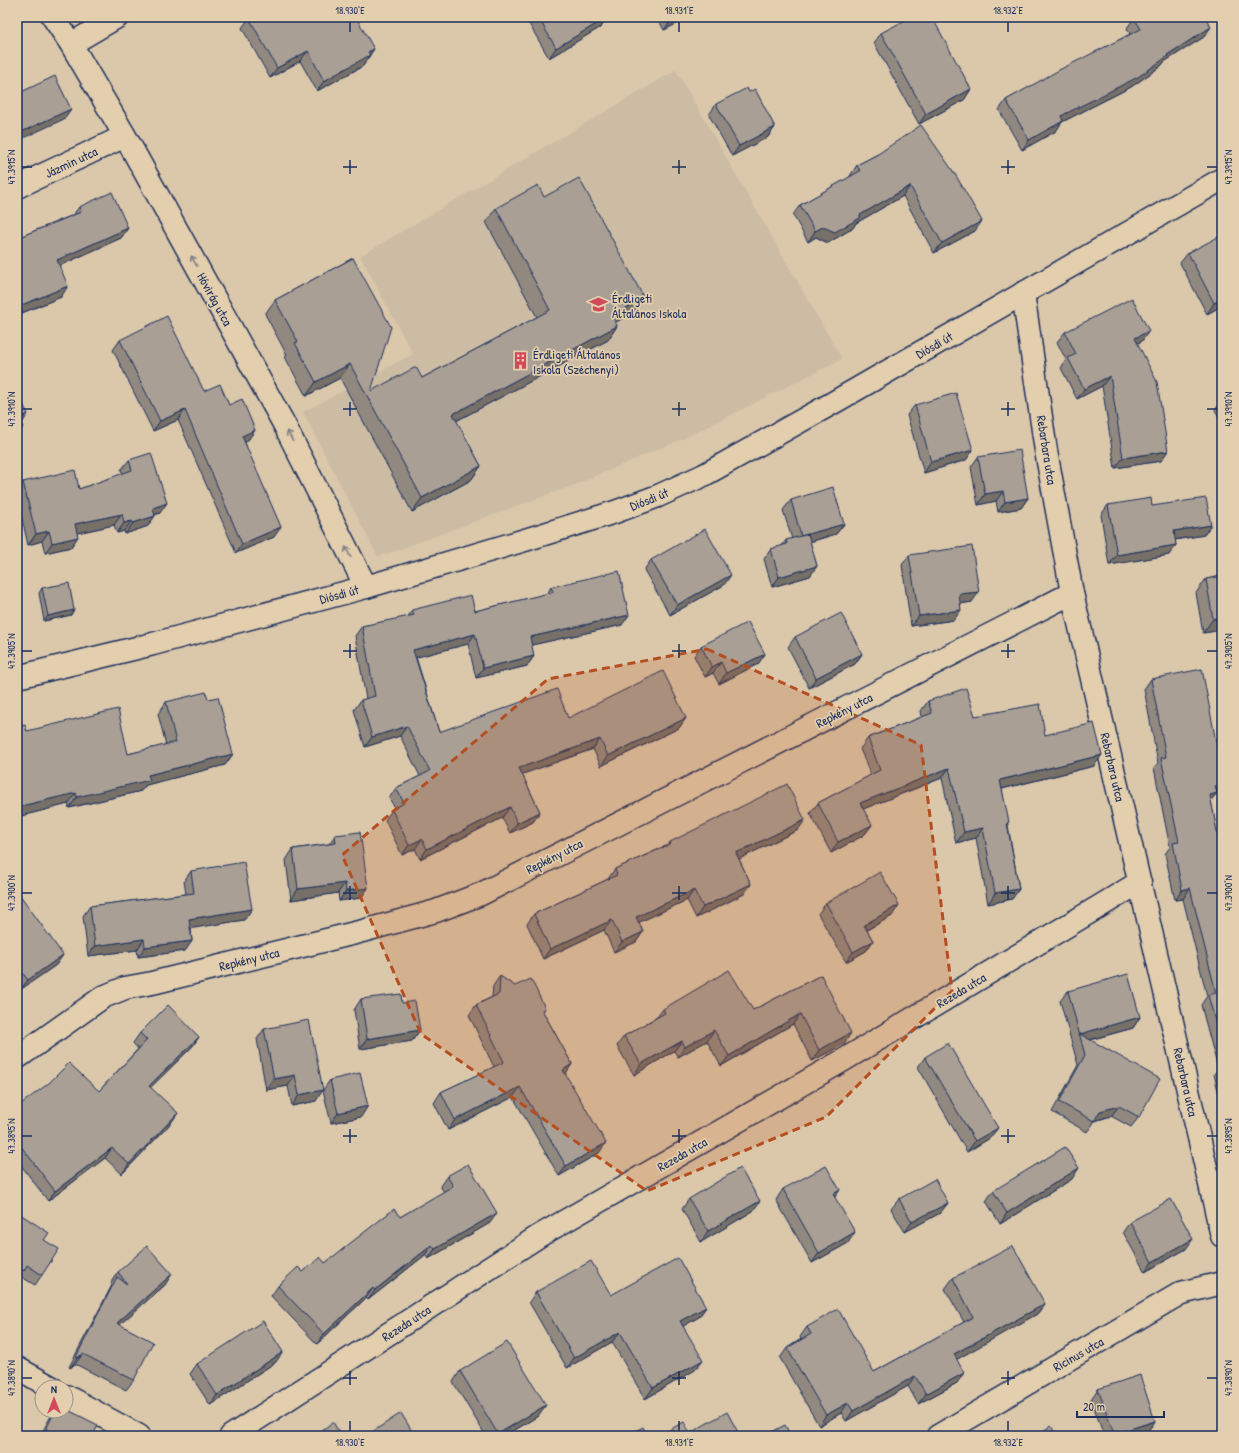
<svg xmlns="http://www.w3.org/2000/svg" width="1239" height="1453" viewBox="0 0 1239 1453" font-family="'Patrick Hand',sans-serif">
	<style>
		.built { fill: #ccbca4 }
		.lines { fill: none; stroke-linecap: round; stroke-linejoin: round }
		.minor-casing { stroke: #1b2f5e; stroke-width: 25 }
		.major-casing { stroke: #1b2f5e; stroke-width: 25 }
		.minor { stroke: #e3cead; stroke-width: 22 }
		.major { stroke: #e3cead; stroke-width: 22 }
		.wall { fill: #918980; stroke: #1b2f5e }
		.shaded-wall { fill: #766f68; stroke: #1b2f5e }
		.building { fill: #a99f95; stroke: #1b2f5e }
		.oneway { stroke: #7f7e86 }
		.marked { fill: #b54e20; fill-opacity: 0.2; stroke: #b54e20; stroke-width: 3; stroke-dasharray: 8 5; stroke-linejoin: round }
		.ticks { fill: none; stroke: #1b2f5e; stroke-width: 1.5 }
		.labels { text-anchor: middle; stroke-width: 3.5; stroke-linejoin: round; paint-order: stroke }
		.street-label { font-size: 13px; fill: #1b2f5e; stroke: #e3cead }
		.poi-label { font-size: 13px; fill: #1b2f5e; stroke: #e3cead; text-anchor: start }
		.neatline { fill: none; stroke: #1b2f5e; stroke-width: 1.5 }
		.ticks-label { font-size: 10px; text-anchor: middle; fill: #1b2f5e }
	</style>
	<rect width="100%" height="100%" fill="#dbc8aa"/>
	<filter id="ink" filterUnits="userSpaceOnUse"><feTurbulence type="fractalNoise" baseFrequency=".025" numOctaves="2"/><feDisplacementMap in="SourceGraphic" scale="8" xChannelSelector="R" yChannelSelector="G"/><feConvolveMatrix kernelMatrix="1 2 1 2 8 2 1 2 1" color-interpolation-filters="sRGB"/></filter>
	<g filter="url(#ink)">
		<!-- built -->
		<path class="built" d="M676,70L842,359L687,437L574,485L378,557L303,412L413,354L360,256Z"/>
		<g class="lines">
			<defs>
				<path id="minor" d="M53,17L71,44L125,136L284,424L366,587
					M71,44L117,17
					M17,187L125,136
					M1023,293L1046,451L1072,593L1222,1236
					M17,1058L103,997L125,988L152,983L359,932L436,911L481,894L1072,593
					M17,1368L51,1387
					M66,1396L139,1436
					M231,1436L539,1236L842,1061L1140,882
					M938,1436L1181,1293L1222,1283"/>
				<path id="major" d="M17,677L153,644L366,587L525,540L615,512L658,496L704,475L831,404L1222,179"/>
			</defs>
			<!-- minor casing -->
			<use href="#minor" class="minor-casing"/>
			<!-- major casing -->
			<use href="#major" class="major-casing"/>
			<!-- minor -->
			<use href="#minor" class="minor"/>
			<!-- major -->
			<use href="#major" class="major"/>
		</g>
		<!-- wall -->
		<path class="wall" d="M525,17H608L601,27L549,58Z
			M657,17H690L664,30Z
			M249,18L370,55L363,66L317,91L300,61L270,78L242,28Z
			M1134,18L1204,37L1164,62L1161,66L1131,87L1062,122L1056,131L1022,150L999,110L1006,100L1130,34L1127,28Z
			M881,33L971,89L964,100L919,124L874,43Z
			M716,104L775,127L768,137L732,156L709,115Z
			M878,154L975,231L934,253L903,196L856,223L853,228L828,243L816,237L808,242L793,215L800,205L850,177V176L857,165Z
			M544,197L634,312L615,322L617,326L608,340L456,421L481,466L471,480L412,512L340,378L306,396L285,357L287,355L265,314L275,300L353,258L371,391L422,378L537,317L486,222L496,208Z
			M79,207L128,228L121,238L59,266L61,297L17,315V238L73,215Z
			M1188,253L1222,306L1207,314L1180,263Z
			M1065,332L1142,341L1137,343L1161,461L1115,468L1102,386L1077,399L1061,368L1066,360L1057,342Z
			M120,340L204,391L229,405L255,430L248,440L245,442L274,537L236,553L178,420L153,431L113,350Z
			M1222,400V422L1215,410Z
			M915,405L973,450L966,460L924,473L907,415Z
			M978,457L1028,498L1021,508L998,512L996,501L978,505L971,467Z
			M129,460L160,513L155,515L148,526L125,534L124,531L117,533L114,525L77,533L71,547L45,553L42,541L28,545L17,496V492L23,482L79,489L123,474L121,470Z
			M791,500L844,524L836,534L810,542L817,566L810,576L772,587L764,559L771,549L782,546L786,540L792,539L783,510Z
			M1108,505L1152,506L1211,525L1204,535L1175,540L1176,545L1169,555L1109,565L1101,515Z
			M909,555L972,602L960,604L954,620L911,626L902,565Z
			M651,560L724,585L670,615L644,570Z
			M1222,576V630L1203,633L1196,593L1206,579Z
			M551,587L622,625L531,645L534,656L527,666L476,678L468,644L416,657L439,732L568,718H686L679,728L601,766L593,749L522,774L540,812L533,822L510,833L502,818L420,859L415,849L402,855L385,820L392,810L395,808L389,798L396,788L420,776L400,736L365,747L354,710L361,700L366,699L355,636L362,626L408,617L412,610L475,611L547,594Z
			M42,588L71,615L44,621L39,593Z
			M795,637L862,654L855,664L809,688L788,647Z
			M701,646L765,654L758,664L719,684L713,673L705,677L694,656Z
			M1151,679L1215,795L1211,801L1222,857V1108L1214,1074L1218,1069L1201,1005L1207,996L1183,899L1175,900L1165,854L1170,847L1154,768L1158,763L1144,689Z
			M208,699L233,754L225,765L146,785L141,791L69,808L68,804L17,817V727L27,731L128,754L166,745L158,714L166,702Z
			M928,701L975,716L1045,735L1094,766L1002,789L1008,825L1019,889L1012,899L988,904L976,838L956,843L942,778L863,809L872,825L864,835L831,853L810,813L818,803L871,775L860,749L868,738L922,717L921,711Z
			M798,830L739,859L751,884L744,894L696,918L687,900L639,922L643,932L636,942L614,952L604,930L543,959L527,924L534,914L608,879L615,869L668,845L670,842Z
			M335,835L368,888L361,898L339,901L338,893L291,900L286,860L293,849L329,844Z
			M191,871L252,909L244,920L191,928L192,941L185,951L138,957L137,950L88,956L83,916L90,906L186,894L184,881Z
			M17,898L63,955L56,965L20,990L17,986Z
			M826,903L892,916L867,930L873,941L866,951L846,962L818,914Z
			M821,975L844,1044L812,1061L793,1024L721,1066L707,1041L678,1057L674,1051L634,1075L617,1046L624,1036L657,1017L663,1009L753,1010Z
			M500,976L545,1008L543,1012L572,1064L565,1074L599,1153L559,1176L513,1097L448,1130L434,1103L441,1092L494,1067L469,1015L476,1005L492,997L493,986Z
			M1068,991L1140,1017L1133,1028L1090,1040L1139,1117L1131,1127L1111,1116L1095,1121L1087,1132L1052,1112L1078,1065L1060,1001Z
			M361,999L402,1003L420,1030L412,1041L360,1049L354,1010Z
			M264,1029L316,1101L292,1106L288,1086L266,1090L257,1039Z
			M140,1033L199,1037L192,1047L150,1087L171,1123L122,1174L105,1158L48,1201L17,1160V1107L99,1091L138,1049L133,1043Z
			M925,1057L990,1138L967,1152L918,1067Z
			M330,1080L361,1117L331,1123L323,1090Z
			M447,1176L490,1223L428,1259L425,1255L368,1300L366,1298L317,1344L271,1296L278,1286L303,1272L325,1263L400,1217L444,1192L440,1186Z
			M1072,1179L1000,1224L986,1201L993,1191Z
			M783,1189L848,1243L812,1263L776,1200Z
			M689,1199L753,1211L701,1242L682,1209Z
			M899,1199L948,1203L940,1213L905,1232L891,1209Z
			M17,1212L44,1240L42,1275L35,1285L20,1276L17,1281Z
			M1130,1222L1186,1249L1145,1272L1123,1232Z
			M118,1272L165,1285L120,1324L134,1380L126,1390L75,1364L70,1368L69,1367L112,1285L111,1282Z
			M953,1278L1045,1304L1037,1314L956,1359L957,1383L918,1404L908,1386L846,1421L841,1413L819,1426L780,1358L787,1348L801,1339L800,1337L807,1327L874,1372L964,1322L945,1289Z
			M536,1292L611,1295L706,1307L699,1317L683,1326L695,1370L645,1399L612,1342L567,1368L529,1302Z
			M276,1362L210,1405L190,1374L197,1364Z
			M460,1371L538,1416L505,1436H486L453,1382Z
			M1098,1389L1155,1421L1148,1431L1133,1436H1104L1091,1399Z
			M54,1411H66L93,1436H40L51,1416Z
			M372,1432L415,1436H369Z"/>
		<!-- shaded-wall -->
		<path class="shaded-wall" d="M608,17L601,27L549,58L556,48Z
			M677,17H690L664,30L672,20Z
			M1211,27L1204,37L1164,62L1161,66L1131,87L1062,122L1056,131L1022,150L1029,140L1061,116L1167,55Z
			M374,49L363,66L317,91L324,81Z
			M308,51L300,61L270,78L277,68Z
			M971,89L964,100L919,124L926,114Z
			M71,109L64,119L17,141V134Z
			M775,127L768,137L732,156L739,146Z
			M910,186L903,196L856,223L853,228L828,243L816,237L808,242L815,231L823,227L860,215Z
			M982,221L975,231L934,253L942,243Z
			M128,228L121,238L50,270L57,260Z
			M68,286L61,297L17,315V307Z
			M644,298L634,312L602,330L612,316Z
			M1222,299V306L1207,314L1214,303Z
			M617,326L608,340L443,428L453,414Z
			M1149,331L1142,341L1128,348L1135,338Z
			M350,364L340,378L306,396L316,382Z
			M1110,376L1102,386L1077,399L1084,389Z
			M185,410L178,420L153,431L160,421Z
			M28,414L21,425L19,419Z
			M23,427L17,435V430Z
			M255,430L248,440L235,446L242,436Z
			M973,450L966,460L924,473L931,462Z
			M1168,451L1161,461L1115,468L1123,458Z
			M481,466L471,480L412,512L422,498Z
			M1003,491L996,501L978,505L985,494Z
			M1028,498L1021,508L998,512L1005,502Z
			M167,503L160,513L145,518L153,508Z
			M122,514L114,525L68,535L75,524Z
			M155,516L148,526L125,534L133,523Z
			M132,521L124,531L117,533L124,523Z
			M844,524L836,534L794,546L801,536Z
			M1211,525L1204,535L1167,541L1174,531Z
			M281,527L274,537L236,553L242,544Z
			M49,531L42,541L28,545L36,534Z
			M78,537L71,547L45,553L52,543Z
			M1176,545L1169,555L1109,565L1117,555Z
			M817,566L810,576L772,587L779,577Z
			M731,575L724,585L670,615L677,605Z
			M979,592L972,602L952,605L959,594Z
			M74,610L71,615L44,621L48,616Z
			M961,610L954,620L911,626L919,616Z
			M629,615L622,625L523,647L530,637Z
			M1222,617V630L1203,633L1213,619Z
			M475,634L468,644L406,660L413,650Z
			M765,654L758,664L719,684L726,673Z
			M862,654L855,664L809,688L816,678Z
			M534,656L527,666L476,678L483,668Z
			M721,662L713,673L705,677L712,667Z
			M686,718L679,728L601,766L608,756Z
			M407,726L400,736L365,747L372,737Z
			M600,739L593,749L512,778L519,768Z
			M233,754L225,765L146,785L141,791L69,808L77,797L148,775Z
			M1102,755L1094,766L993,791L1000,780Z
			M949,768L942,778L853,813L860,803Z
			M1222,785V794L1215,795L1209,803L1202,805L1215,786Z
			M76,793L68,804L17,817V807Z
			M510,807L502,818L420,859L427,849Z
			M540,812L533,822L510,833L517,823Z
			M805,820L798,830L729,864L736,853Z
			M872,825L864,835L831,853L838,842Z
			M983,828L976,838L956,843L964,832Z
			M422,839L415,849L402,855L409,845Z
			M345,883L338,893L291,900L298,889Z
			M751,884L744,894L696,918L703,907Z
			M368,888L361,898L339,901L346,891Z
			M1190,888L1183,899L1175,900L1182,890Z
			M1019,889L1012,899L988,904L995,893Z
			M694,890L687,900L629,927L636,917Z
			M899,905L892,916L857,935L864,925Z
			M252,909L244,920L182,930L189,919Z
			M612,920L604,930L543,959L550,949Z
			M643,932L636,942L614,952L622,942Z
			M144,939L137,950L88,956L95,946Z
			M192,941L185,951L138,957L145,947Z
			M873,941L866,951L846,962L853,952Z
			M63,955L56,965L20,990L28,980Z
			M800,1014L793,1024L721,1066L729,1056Z
			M1140,1017L1133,1028L1082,1042L1080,1034Z
			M420,1030L412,1041L360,1049L367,1039Z
			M714,1030L707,1041L678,1057L685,1047Z
			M851,1033L844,1044L812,1061L819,1050Z
			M199,1037L192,1047L142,1096L149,1086Z
			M682,1041L674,1051L634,1075L641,1064Z
			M572,1064L565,1075L563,1070Z
			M295,1075L288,1086L266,1090L274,1079Z
			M520,1087L513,1097L448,1130L455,1120Z
			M323,1090L316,1101L292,1106L299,1095Z
			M368,1106L361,1117L331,1123L338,1113Z
			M1119,1106L1111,1116L1093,1121L1100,1111Z
			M178,1113L171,1123L122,1174L129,1164Z
			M998,1128L990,1138L967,1152L975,1141Z
			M606,1143L599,1153L559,1176L566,1166Z
			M112,1148L105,1158L48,1201L55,1191Z
			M1079,1168L1072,1179L1000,1224L1007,1213Z
			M840,1190L833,1200V1194Z
			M760,1201L753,1211L701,1242L708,1231Z
			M948,1203L940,1213L905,1232L912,1222Z
			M497,1213L490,1223L428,1259L435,1249Z
			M855,1232L848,1243L812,1263L819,1253Z
			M1193,1239L1186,1249L1145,1272L1152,1262Z
			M432,1245L425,1255L368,1300L375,1290Z
			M172,1274L165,1285L110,1333L117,1323Z
			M373,1288L366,1298L317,1344L324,1334Z
			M1045,1304L1037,1314L947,1365L954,1354Z
			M706,1307L699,1317L673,1332L680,1321Z
			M620,1332L612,1342L567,1368L574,1358Z
			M283,1352L276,1362L210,1405L217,1395Z
			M83,1354L75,1364L70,1368L77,1358Z
			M703,1360L695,1370L645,1399L653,1388Z
			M964,1373L957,1383L918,1404L926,1394Z
			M915,1376L908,1386L846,1421L853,1411Z
			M848,1403L841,1413L819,1426L826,1415Z
			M546,1405L538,1416L505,1436H497L498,1434Z
			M1155,1421L1148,1431L1133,1436H1112L1114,1434Z"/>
		<!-- building -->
		<path class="building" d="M250,17H356L374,49L368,52L370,55L324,81L308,51L277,68L249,18Z
			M538,17H608L556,48Z
			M670,17H677L672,20Z
			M911,17H932L971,89L926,114L881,33Z
			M1136,17H1205L1211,27L1167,55L1168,56L1138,77L1061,116L1063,121L1029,140L1006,100L1061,69L1141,29L1134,18Z
			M55,76L71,109L17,134V94Z
			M747,88L749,92L755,89L775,127L739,146L716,104Z
			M921,125L955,174L982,221L942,243L910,186L860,215V218L835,232L823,227L815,231L800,205L860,171L857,165L878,154Z
			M579,178L644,298L612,316L617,326L453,414L481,466L422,498L350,364L316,382L295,343L298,342L275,300L353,258L391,327L371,391L416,367L422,378L550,310L496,208L538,185L544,197Z
			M112,192L128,228L57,260L68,286L17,307V238L81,212L79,207Z
			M1222,235V299L1214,303L1188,253Z
			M1132,298L1149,331L1135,338L1157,382L1168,451L1123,458L1110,376L1084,389L1068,358L1076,354L1065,332Z
			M167,316L204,391L220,384L229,405L242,399L255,430L242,436L281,527L242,544L185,410L160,421L120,340Z
			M17,392L28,414L19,419L23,427L17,430Z
			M956,393L973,450L931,462L915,405Z
			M1020,450L1028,498L1005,502L1003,491L985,494L978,457Z
			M151,453L167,503L153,508L155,516L133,523L132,521L124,523L122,514L75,524L78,537L52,543L49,531L36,534L23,482L75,470L79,489L132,470L129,460Z
			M833,487L844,524L801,536L791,500Z
			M1151,498L1152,506L1206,498L1211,525L1174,531L1176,545L1117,555L1108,505Z
			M705,529L731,575L677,605L651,560Z
			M808,534L817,566L779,577L771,549L787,544L786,540Z
			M972,546L979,592L959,594L961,610L919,616L909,555Z
			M619,571L629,615L530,637L534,656L483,668L475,634L413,650L439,732L557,689L568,718L663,671L686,718L608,756L600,739L519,768L540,812L517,823L510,807L427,849L422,839L409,845L392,810L404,803L396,788L430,771L407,726L372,737L361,700L375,696L362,626L414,615L412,610L471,595L475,611L553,592L551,587Z
			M1222,576V617L1213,619L1206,579Z
			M69,583L74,610L48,616L42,588Z
			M841,613L862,654L816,678L795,637Z
			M748,622L765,654L726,673L721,662L712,667L701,646Z
			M1202,669L1217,747L1222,746V785L1215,786L1217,793L1210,795L1222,857V1047L1208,995L1216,993L1190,888L1182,890L1173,843L1179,842L1161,758L1166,757L1151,679Z
			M966,688L975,716L1040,704L1045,735L1094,723L1102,755L1000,780L1009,822L1007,823L1019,889L995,893L983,828L964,832L949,768L860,803L872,825L838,842L818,803L880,770L868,738L932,713L928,701Z
			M206,692L208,699L218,697L233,754L148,775L150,780L77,797L76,793L17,807V727L25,725L27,731L118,709L128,754L176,742L166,702Z
			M787,784L805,820L736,853L751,884L703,907L694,890L636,917L643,932L622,942L612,920L550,949L534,914L617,875L615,869L671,844L670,842Z
			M360,832L368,888L346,891L345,883L298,889L293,849L336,843L335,835Z
			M244,862L252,909L189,919L192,941L145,947L144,939L95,946L90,906L194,893L191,871Z
			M880,872L899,905L864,925L873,941L853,952L826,903Z
			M20,895L63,955L28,980L17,966V952L18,951L17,949V898Z
			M729,970L753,1010L821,975L851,1033L819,1050L800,1014L729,1056L714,1030L685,1047L682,1041L641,1064L624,1036L665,1013L663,1009Z
			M1128,974L1140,1017L1080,1034L1160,1079L1139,1117L1119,1106L1100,1111L1094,1121L1059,1102L1085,1055L1068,991Z
			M500,976L515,986L531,979L545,1008L542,1010L572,1064L563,1070L606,1143L566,1166L520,1087L455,1120L441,1092L504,1062L476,1005L499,994Z
			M401,994L402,1003L415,1001L420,1030L367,1039L361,999Z
			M168,1005L199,1037L149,1086L178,1113L129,1164L112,1148L55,1191L17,1141V1107L49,1083L69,1063L99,1091L147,1040L140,1033Z
			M309,1020L323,1090L299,1095L295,1075L274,1079L264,1029Z
			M948,1043L998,1128L975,1141L925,1057Z
			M360,1073L368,1106L338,1113L330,1080Z
			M1065,1147L1079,1168L1007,1213L993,1191Z
			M468,1164L497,1213L435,1249L432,1245L375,1290L373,1288L324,1334L278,1286L298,1267L303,1272L320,1257L325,1263L394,1209L400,1217L453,1186L447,1176Z
			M826,1166L840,1190L833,1194L855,1232L819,1253L783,1189Z
			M740,1168L760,1201L708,1231L689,1199Z
			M935,1179L948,1203L912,1222L899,1199Z
			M1171,1199L1193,1239L1152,1262L1130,1222Z
			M17,1212L49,1233L44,1240L59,1249L42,1275L27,1265L24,1271L17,1267Z
			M147,1246L172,1274L117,1323L153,1342L134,1380L83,1354L77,1358L76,1357L117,1277L127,1284L118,1272Z
			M1013,1246L1045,1304L954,1354L964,1373L926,1394L915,1376L853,1411L848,1403L826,1415L787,1348L811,1334L807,1327L838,1309L874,1372L973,1317L953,1278Z
			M678,1258L706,1307L680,1321L703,1360L653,1388L620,1332L574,1358L536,1292L591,1261L611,1295Z
			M263,1321L283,1352L217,1395L197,1364Z
			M507,1342L546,1405L498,1434L460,1371Z
			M1140,1375L1155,1421L1114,1434L1098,1389Z
			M66,1409L98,1425L93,1436H59L46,1429L55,1411H66Z
			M727,1412L740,1436H658L684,1422L690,1433Z
			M401,1413L415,1436H375L372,1432Z
			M333,1422L341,1436H314Z
			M785,1425L791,1436H764Z
			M1051,1426L1057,1436H1034Z
			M643,1427L648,1436H626Z"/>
		<!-- one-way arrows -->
		<defs><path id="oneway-shaft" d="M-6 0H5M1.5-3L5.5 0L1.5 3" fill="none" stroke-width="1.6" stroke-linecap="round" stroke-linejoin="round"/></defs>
		<g class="oneway">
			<use href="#oneway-shaft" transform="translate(194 261) rotate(-119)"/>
			<use href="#oneway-shaft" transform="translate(290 436) rotate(-117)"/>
			<use href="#oneway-shaft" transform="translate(348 552) rotate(-117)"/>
		</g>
	</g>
	<!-- marked area -->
	<path class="marked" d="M707,649L921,745L952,991L826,1117L647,1191L421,1034L342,855L548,679Z"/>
	<!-- ticks -->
	<path class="ticks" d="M350,22V32M679,22V32M1008,22V32M350,160V174M679,160V174M1008,160V174M22,167H32M343,167H357M672,167H686M1001,167H1015M1207,167H1217M350,402V416M679,402V416M1008,402V416M22,409H32M343,409H357M672,409H686M1001,409H1015M1207,409H1217M350,644V658M679,644V658M1008,644V658M22,651H32M343,651H357M672,651H686M1001,651H1015M1207,651H1217M350,886V900M679,886V900M1008,886V900M22,893H32M343,893H357M672,893H686M1001,893H1015M1207,893H1217M350,1129V1143M679,1129V1143M1008,1129V1143M22,1136H32M343,1136H357M672,1136H686M1001,1136H1015M1207,1136H1217M350,1371V1385M679,1371V1385M1008,1371V1385M22,1378H32M343,1378H357M672,1378H686M1001,1378H1015M1207,1378H1217M350,1421V1431M679,1421V1431M1008,1421V1431"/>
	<!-- icons -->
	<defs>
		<symbol id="school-bare" viewBox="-9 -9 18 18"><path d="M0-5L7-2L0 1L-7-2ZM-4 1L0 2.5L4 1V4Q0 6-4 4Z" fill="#d1495b" stroke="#e3cead" stroke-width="2.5" paint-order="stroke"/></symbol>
		<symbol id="building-bare" viewBox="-9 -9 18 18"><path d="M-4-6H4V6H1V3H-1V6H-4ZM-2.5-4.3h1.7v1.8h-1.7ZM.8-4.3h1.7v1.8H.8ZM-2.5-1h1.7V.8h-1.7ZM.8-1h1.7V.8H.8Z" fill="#d1495b" stroke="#e3cead" stroke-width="2.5" paint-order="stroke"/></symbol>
	</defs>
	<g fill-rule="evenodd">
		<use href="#school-bare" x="586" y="292" width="25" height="25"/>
		<use href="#building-bare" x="508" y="348" width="25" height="25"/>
	</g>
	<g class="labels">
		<!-- street labels -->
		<g class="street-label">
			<text transform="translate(71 162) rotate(-25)" y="5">Jázmin utca</text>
			<text transform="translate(215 299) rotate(61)" y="5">Hóvirág utca</text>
			<text transform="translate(934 345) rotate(-30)" y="5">Diósdi út</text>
			<text transform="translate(1047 450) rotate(81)" y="5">Rebarbara utca</text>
			<text transform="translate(649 499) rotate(-22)" y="5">Diósdi út</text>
			<text transform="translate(339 594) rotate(-15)" y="5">Diósdi út</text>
			<text transform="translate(844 710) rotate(-27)" y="5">Repkény utca</text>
			<text transform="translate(1113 767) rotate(77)" y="5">Rebarbara utca</text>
			<text transform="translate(554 856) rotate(-27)" y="5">Repkény utca</text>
			<text transform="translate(249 959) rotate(-14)" y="5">Repkény utca</text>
			<text transform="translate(961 990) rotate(-31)" y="5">Rezeda utca</text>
			<text transform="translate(1186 1082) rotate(77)" y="5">Rebarbara utca</text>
			<text transform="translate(682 1154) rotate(-30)" y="5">Rezeda utca</text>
			<text transform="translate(406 1323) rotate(-33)" y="5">Rezeda utca</text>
			<text transform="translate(1078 1354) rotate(-30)" y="5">Ricinus utca</text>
		</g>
		<!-- poi labels -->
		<g class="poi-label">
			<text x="612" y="303">Érdligeti<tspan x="612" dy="15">Általános Iskola</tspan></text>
			<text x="533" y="359">Érdligeti Általános<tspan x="533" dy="15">Iskola (Széchenyi)</tspan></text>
		</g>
	</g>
	<!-- margin -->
	<rect width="1239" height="1453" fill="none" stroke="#e3cead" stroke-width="44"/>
	<!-- north arrow -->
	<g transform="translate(54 1399)"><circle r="19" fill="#e3cead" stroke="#938e8d"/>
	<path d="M0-3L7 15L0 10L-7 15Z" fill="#d1495b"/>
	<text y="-6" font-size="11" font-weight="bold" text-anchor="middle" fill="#1b2f5e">N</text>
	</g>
	<!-- scale -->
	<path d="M1077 1411v6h87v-6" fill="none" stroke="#1b2f5e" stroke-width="2"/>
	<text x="1083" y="1411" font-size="12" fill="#1b2f5e" stroke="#e3cead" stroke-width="3" paint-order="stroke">20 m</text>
	<rect x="22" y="22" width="1195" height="1409" class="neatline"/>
	<g class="ticks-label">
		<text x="350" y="14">18.930°E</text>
		<text x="679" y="14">18.931°E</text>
		<text x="1008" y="14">18.932°E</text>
		<text transform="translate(11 167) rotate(-90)" y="4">47.3915°N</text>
		<text transform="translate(1228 167) rotate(-90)" y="4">47.3915°N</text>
		<text transform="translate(11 409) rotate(-90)" y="4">47.3910°N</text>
		<text transform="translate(1228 409) rotate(-90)" y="4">47.3910°N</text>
		<text transform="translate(11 651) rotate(-90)" y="4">47.3905°N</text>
		<text transform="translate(1228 651) rotate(-90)" y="4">47.3905°N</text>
		<text transform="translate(11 893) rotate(-90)" y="4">47.3900°N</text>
		<text transform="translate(1228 893) rotate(-90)" y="4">47.3900°N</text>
		<text transform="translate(11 1136) rotate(-90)" y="4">47.3895°N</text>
		<text transform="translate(1228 1136) rotate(-90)" y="4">47.3895°N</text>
		<text transform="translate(11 1378) rotate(-90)" y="4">47.3890°N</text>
		<text transform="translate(1228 1378) rotate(-90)" y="4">47.3890°N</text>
		<text x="350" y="1446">18.930°E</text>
		<text x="679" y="1446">18.931°E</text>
		<text x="1008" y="1446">18.932°E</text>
	</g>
</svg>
